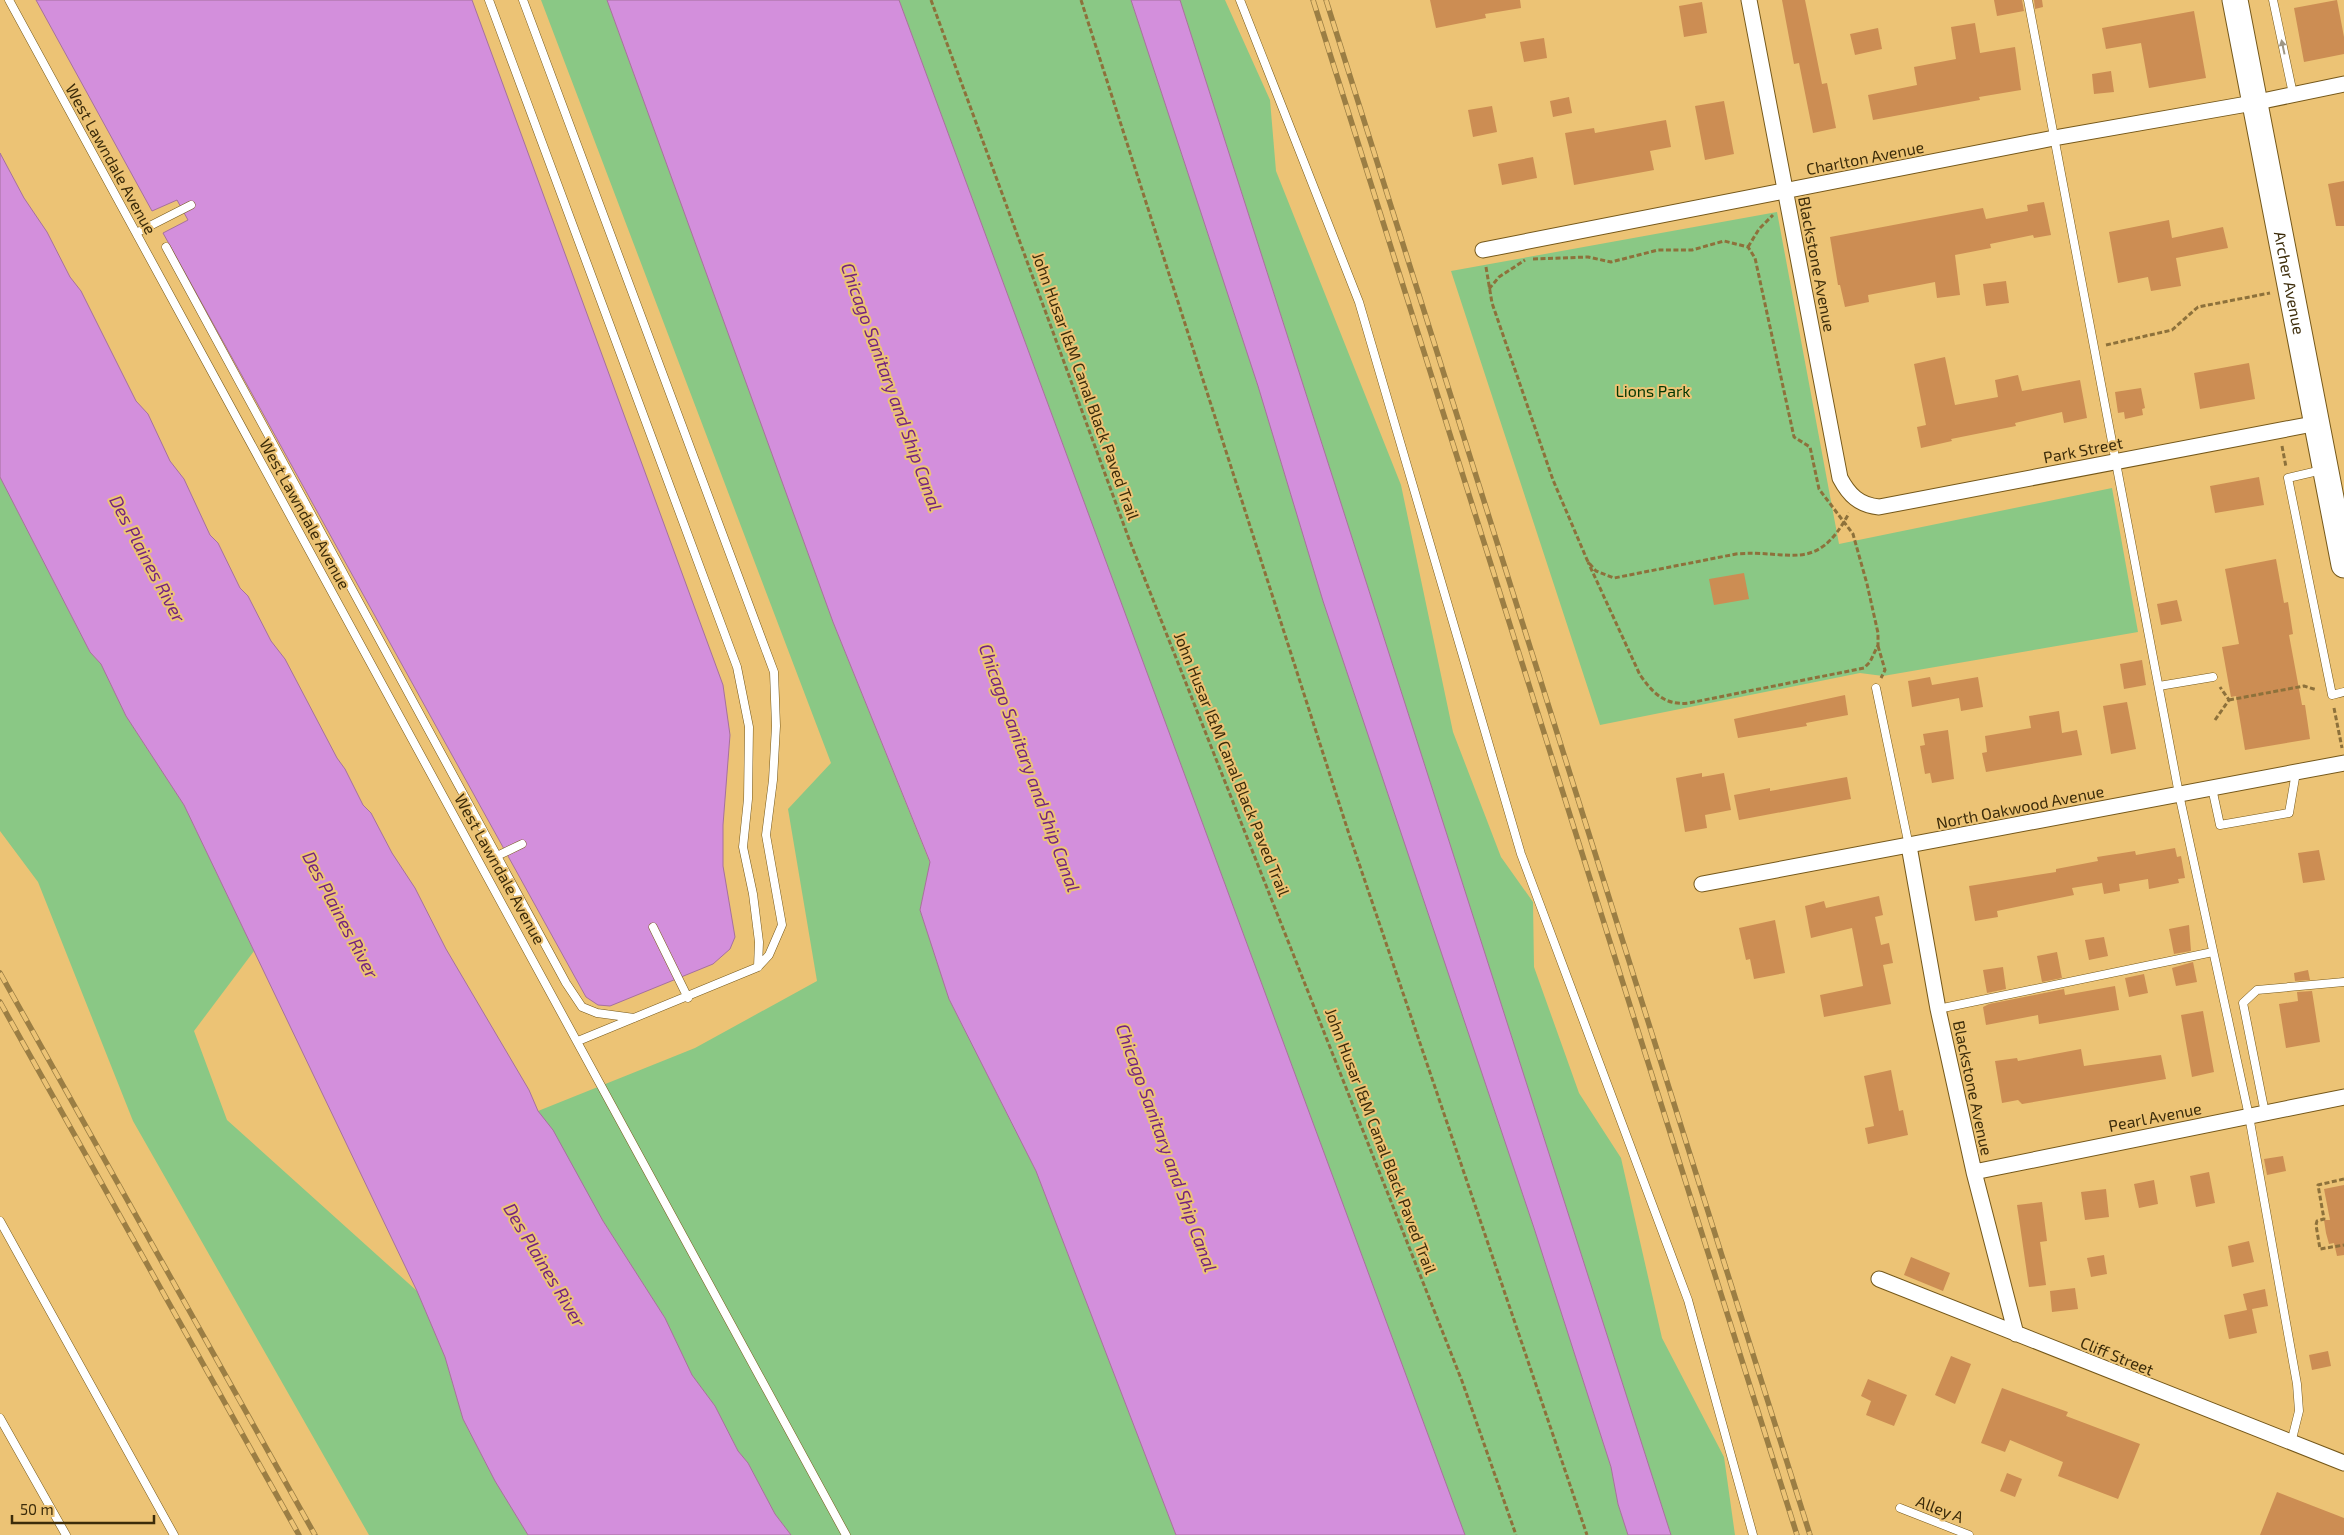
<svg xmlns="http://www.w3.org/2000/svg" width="2344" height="1535" viewBox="0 0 2344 1535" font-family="'Exo 2',sans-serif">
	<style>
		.green { fill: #8ac885 }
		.water { fill: #d38fdc; stroke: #a6719d }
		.building { fill: #cc8d53 }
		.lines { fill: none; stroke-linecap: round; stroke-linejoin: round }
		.lane-casing { stroke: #75581a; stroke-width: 9 }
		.street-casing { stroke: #75581a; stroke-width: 17 }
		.primary-casing { stroke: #75581a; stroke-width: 27 }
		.path { stroke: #8d713b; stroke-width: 3; stroke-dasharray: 5 2.5; stroke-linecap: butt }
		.lane { stroke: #fff; stroke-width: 8 }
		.street { stroke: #fff; stroke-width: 15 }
		.primary { stroke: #fff; stroke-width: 25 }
		.rail-casing { stroke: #9b7e44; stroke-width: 5.5 }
		.rail { stroke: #ecc375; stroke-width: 4; stroke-dasharray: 11; stroke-linecap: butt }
		.oneway { fill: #9e9684 }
		.labels { text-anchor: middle; stroke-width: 4; stroke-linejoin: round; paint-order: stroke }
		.street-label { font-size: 16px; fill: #3c2c0a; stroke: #ecc375 }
		.park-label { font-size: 16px; fill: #023602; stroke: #ecc375 }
		.water-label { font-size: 18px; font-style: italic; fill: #74237f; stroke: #ecc375 }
	</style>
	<rect width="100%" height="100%" fill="#ecc375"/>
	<!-- green -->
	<path class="green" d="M541,0H607L833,622L930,863L920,910L949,999L1036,1171L1176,1535H791L775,1514L748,1463L738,1451L715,1406L692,1375L665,1318L603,1221L538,1111L695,1048L817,981L788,809L831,763Z
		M899,0H1131L1258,386L1323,601L1534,1228L1611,1467L1618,1504L1628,1535H1465Z
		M1180,0H1225L1270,100L1276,171L1401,485L1453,732L1501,857L1533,902L1534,967L1579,1093L1621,1158L1662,1338L1724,1457L1735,1535H1671Z
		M1777,212L1839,544L2112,488L2138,632L1883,676L1860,673L1600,725L1451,271Z
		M0,477L90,652L101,664L126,716L184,805L254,951L194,1031L227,1120L417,1291L445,1357L463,1419L495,1481L528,1535H369L133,1121L38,882L0,831Z"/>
	<!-- water -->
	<path class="water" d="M36,0H472L723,685L730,735L723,825V866L735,937L730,949L713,964L610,1006L598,1005L586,997L163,233L188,220L177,200L152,211Z
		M607,0H899L1465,1535H1176L1036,1171L949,999L920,910L930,862L833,622Z
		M1131,0H1180L1671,1535H1628L1618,1504L1611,1467L1534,1228L1323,601L1258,386Z
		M0,153L24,198L47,232L70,277L81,291L136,401L148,414L170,461L184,479L210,535L218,543L240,588L248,596L271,641L285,659L337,758L345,769L363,805L371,813L392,853L415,888L446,949L529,1090L538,1111L553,1130L603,1221L665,1318L692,1375L715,1406L738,1451L748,1463L775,1514L791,1535H528L495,1481L463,1419L445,1357L417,1291L184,805L126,716L101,664L90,652L0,477Z"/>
	<!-- building -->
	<path class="building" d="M1430,0H1520L1521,8L1485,14L1486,18L1436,28Z
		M1782,0H1805L1822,84L1827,83L1836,128L1813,133L1799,63L1794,64Z
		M1994,0H2022L2024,11L1997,16Z
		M2034,0H2042L2043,7L2035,9Z
		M2337,0L2344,37V54L2304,62L2294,8Z
		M1702,2L1707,33L1684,37L1679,6Z
		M2194,11L2206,78L2149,88L2141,43L2106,49L2102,28Z
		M1975,23L1980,53L2015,47L2021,90L1979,97L1980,100L1873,120L1868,95L1917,85L1914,67L1956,59L1951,27Z
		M1878,28L1882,49L1855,55L1850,34Z
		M1544,38L1547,58L1524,62L1520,42Z
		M2111,71L2114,92L2094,94L2092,74Z
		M1569,97L1572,113L1553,117L1550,101Z
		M1724,101L1734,154L1705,160L1695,106Z
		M1492,106L1497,132L1473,137L1468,110Z
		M1666,120L1671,147L1650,151L1654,170L1574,185L1565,133L1594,128L1595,133Z
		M1533,157L1537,178L1502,185L1498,164Z
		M2344,181V226H2336L2328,184Z
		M2044,202L2051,235L2034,238L2033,235L1990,244L1991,248L1955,255L1960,295L1937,298L1935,282L1868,295L1869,302L1845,307L1840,285H1838L1830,237L1983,208L1986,219L2028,211L2027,205Z
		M2169,220L2172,238L2223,227L2228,248L2176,258L2181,286L2151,291L2148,277L2118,283L2109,232Z
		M2006,281L2009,303L1986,306L1983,284Z
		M1945,357L1955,405L1998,397L1995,380L2018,375L2022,391L2080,380L2087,418L2064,423L2062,412L2015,423L2016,426L1951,439L1952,441L1921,448L1917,427L1926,425L1914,364Z
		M2249,363L2255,399L2200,409L2194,373Z
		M2141,388L2145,408L2142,409L2143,415L2125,419L2124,412L2118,413L2115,392Z
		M2259,477L2264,505L2215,513L2210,486Z
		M2276,559L2284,603L2288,602L2293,634L2289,635L2302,705H2305L2310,739L2245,750L2236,696L2231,697L2222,647L2239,644L2225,569Z
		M1744,573L1749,599L1714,605L1709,579Z
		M2177,600L2182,621L2161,625L2157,604Z
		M2142,660L2146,685L2124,689L2120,664Z
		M1930,677L1932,685L1978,677L1983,707L1961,711L1959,698L1912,707L1908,681Z
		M1845,695L1848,715L1806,723L1807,726L1738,738L1734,719Z
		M2127,702L2136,749L2111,754L2103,706Z
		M2059,711L2062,733L2077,730L2082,755L1986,772L1982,753L1987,752L1985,736L2031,728L2029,716Z
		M1948,730L1954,779L1932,783L1930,773L1925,774L1920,746L1925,745L1923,734Z
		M1702,773V777L1724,773L1731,810L1705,815L1707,828L1685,832L1676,778Z
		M1847,777L1851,799L1739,820L1734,795L1770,788V791Z
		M2175,848L2177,857L2181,856L2185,878L2178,879L2179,883L2149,889L2148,879L2119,884L2120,891L2104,894L2102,883L2072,888L2074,895L1997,911L1998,917L1975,921L1969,886L2056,872V869L2098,861L2097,857L2135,851L2136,855Z
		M2319,850L2325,880L2303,883L2298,853Z
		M1879,896L1883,915L1875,917L1881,945L1889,943L1893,963L1883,965L1891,1004L1824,1017L1820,995L1863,986L1852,928L1811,938L1805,906L1824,901L1826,908Z
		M1775,920L1785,973L1754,979L1750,959L1746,960L1739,928Z
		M2189,925L2191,951L2174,954L2169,929Z
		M2104,937L2108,956L2089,960L2085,940Z
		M2057,952L2062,978L2042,982L2037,956Z
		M2193,962L2197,982L2176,986L2172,968Z
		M2003,967L2006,989L1987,993L1983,970Z
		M2308,970L2310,980L2295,981L2294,973Z
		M2144,974L2148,993L2129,997L2125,978Z
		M2115,986L2119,1010L2039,1024L2038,1015L1986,1025L1983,1007L1989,1004L2064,989L2065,995Z
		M2312,991L2320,1042L2286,1048L2279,1004L2298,1001L2297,992Z
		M2203,1011L2214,1072L2192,1077L2181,1015Z
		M2081,1049L2084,1066L2161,1055L2166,1079L2022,1104L2018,1100L2002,1103L1995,1061L2017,1058L2018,1061Z
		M1891,1070L1899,1111L1903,1110L1908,1135L1868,1144L1865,1128L1874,1126L1864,1076Z
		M2283,1156L2286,1171L2267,1175L2264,1159Z
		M2209,1172L2215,1203L2196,1207L2190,1176Z
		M2154,1180L2158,1204L2139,1208L2134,1184Z
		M2344,1185V1255L2337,1256L2334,1243L2329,1244L2326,1233L2324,1220H2330L2324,1189Z
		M2106,1189L2109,1217L2085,1220L2081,1192Z
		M2042,1202L2047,1241L2040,1242L2046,1285L2029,1287L2017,1205Z
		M2249,1241L2254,1262L2232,1267L2228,1246Z
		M2104,1255L2107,1274L2091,1277L2087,1258Z
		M1911,1257L1950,1273L1943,1291L1904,1275Z
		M2075,1288L2078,1309L2052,1312L2050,1291Z
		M2265,1289L2268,1306L2252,1309L2257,1333L2229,1339L2224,1315L2247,1310L2243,1294Z
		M2328,1351L2331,1366L2312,1370L2309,1355Z
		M1951,1356L1971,1364L1955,1404L1935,1395Z
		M1868,1379L1907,1395L1894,1426L1866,1415L1871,1401L1861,1396Z
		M2002,1388L2068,1412L2066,1416L2140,1444L2118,1499L2058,1476L2063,1462L2010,1440L2005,1452L1981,1443Z
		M2007,1473L2022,1479L2015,1497L2000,1491Z
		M2277,1492L2344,1518V1535H2260Z"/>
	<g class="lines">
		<defs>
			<path id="lane" d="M9,0L846,1535
				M489,0L737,667L749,727L748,799L743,847L753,894L759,942L758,967
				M523,0L774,672L776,726L773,780L766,835L782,925L769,955L758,967L578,1041
				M1240,0L1359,302L1521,854L1688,1300L1753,1535
				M2028,0L2179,794L2249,1116L2297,1384L2299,1411L2291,1443
				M2273,0L2293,94
				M136,233L191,205
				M166,247L566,983L582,1007L597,1013L634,1018
				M2322,470L2288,478L2332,695L2344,692
				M2159,686L2213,677
				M1876,688L1909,846
				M2212,788L2220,825L2289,813L2296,772
				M497,856L522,844
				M653,927L688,998
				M1938,1009L2213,952
				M2265,1113L2243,1003L2257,990L2344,982
				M0,1221L174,1535
				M0,1418L66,1535
				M1900,1508L1969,1535"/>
			<path id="street" d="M1749,0L1840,478C1849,495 1859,505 1879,507L2318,423
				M1483,250L2054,138L2253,103L2344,84
				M1909,846L1938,1009L1974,1172L2016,1334
				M1702,884L2344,763
				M1974,1172L2344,1097
				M1879,1279L2344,1463"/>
			<g id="primary">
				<path id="s1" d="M2235,0L2344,565"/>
			</g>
		</defs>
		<!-- lane casing -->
		<use href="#lane" class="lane-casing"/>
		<!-- street casing -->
		<use href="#street" class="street-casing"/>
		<!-- primary casing -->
		<use href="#primary" class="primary-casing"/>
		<!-- path -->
		<path class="path" d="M931,0L1129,539L1462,1381L1516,1535
			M1081,0L1348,831L1587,1535
			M1748,247L1759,229L1773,215
			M1533,259L1588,257L1611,262L1658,250H1692L1724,241L1748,247L1755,258L1794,437L1810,447L1819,489L1853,534L1867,584L1878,633V645L1870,662L1864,668L1689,703C1665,706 1653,693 1640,675L1588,562
			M1486,267L1492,303L1553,480L1588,562L1596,571L1614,578L1736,554C1790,549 1816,575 1849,513
			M1489,289L1499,277L1525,260
			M2106,345L2172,330L2198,307L2270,293
			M2282,446L2286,467
			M1878,646L1885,670L1881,678
			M2229,700L2304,686L2317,690
			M2334,708L2342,748
			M2215,720L2229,700L2220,687
			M2344,1179L2318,1185L2324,1219L2317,1221L2316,1225L2320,1249L2344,1245"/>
		<!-- lane -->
		<use href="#lane" class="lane"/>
		<!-- street -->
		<use href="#street" class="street"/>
		<!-- primary -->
		<use href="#primary" class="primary"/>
		<defs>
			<path id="rail" d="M1313,0L1797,1535
				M1326,0L1810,1535
				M0,973L315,1535
				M0,1002L299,1535"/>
		</defs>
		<!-- rail casing -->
		<use href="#rail" class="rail-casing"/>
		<!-- rail -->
		<use href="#rail" class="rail"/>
	</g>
	<!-- one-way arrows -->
	<defs><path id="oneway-solid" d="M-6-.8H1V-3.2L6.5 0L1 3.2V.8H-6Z" transform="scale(1.25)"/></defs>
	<use class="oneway" href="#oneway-solid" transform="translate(2283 47) rotate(-102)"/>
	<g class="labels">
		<!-- street labels -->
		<g class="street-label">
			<text transform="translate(1865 158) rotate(-11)" y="6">Charlton Avenue</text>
			<text transform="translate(111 159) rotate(61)" y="6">West Lawndale Avenue</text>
			<text transform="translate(1817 264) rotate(79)" y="6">Blackstone Avenue</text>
			<text dy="6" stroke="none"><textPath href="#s1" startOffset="288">Archer Avenue</textPath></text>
			<text transform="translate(1086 386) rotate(70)" y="6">John Husar I&amp;M Canal Black Paved Trail</text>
			<text transform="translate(2083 450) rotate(-11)" y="6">Park Street</text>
			<text transform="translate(305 514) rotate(61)" y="6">West Lawndale Avenue</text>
			<text transform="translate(1232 764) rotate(68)" y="6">John Husar I&amp;M Canal Black Paved Trail</text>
			<text transform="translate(2020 807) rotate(-11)" y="6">North Oakwood Avenue</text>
			<text transform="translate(500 869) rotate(61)" y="6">West Lawndale Avenue</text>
			<text transform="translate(1973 1088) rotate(78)" y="6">Blackstone Avenue</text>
			<text transform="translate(2155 1117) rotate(-11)" y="6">Pearl Avenue</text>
			<text transform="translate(1381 1141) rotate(69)" y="6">John Husar I&amp;M Canal Black Paved Trail</text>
			<text transform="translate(2117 1356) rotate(22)" y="6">Cliff Street</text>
			<text transform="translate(1940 1509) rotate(21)" y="6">Alley A</text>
		</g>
		<!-- park labels -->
		<g class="park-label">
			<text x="1653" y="397">Lions Park</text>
		</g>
		<!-- water labels -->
		<g class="water-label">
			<text transform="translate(891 387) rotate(70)" y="6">Chicago Sanitary and Ship Canal</text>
			<text transform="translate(147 559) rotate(62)" y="6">Des Plaines River</text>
			<text transform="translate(1029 768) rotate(70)" y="6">Chicago Sanitary and Ship Canal</text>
			<text transform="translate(340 915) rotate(62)" y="6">Des Plaines River</text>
			<text transform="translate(1166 1148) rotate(70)" y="6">Chicago Sanitary and Ship Canal</text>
			<text transform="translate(544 1265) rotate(59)" y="6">Des Plaines River</text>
		</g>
	</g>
	<!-- scale -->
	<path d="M12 1515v8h142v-8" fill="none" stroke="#3c2c0a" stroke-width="2.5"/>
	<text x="20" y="1515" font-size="15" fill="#3c2c0a" stroke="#ecc375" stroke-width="4" paint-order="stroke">50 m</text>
</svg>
